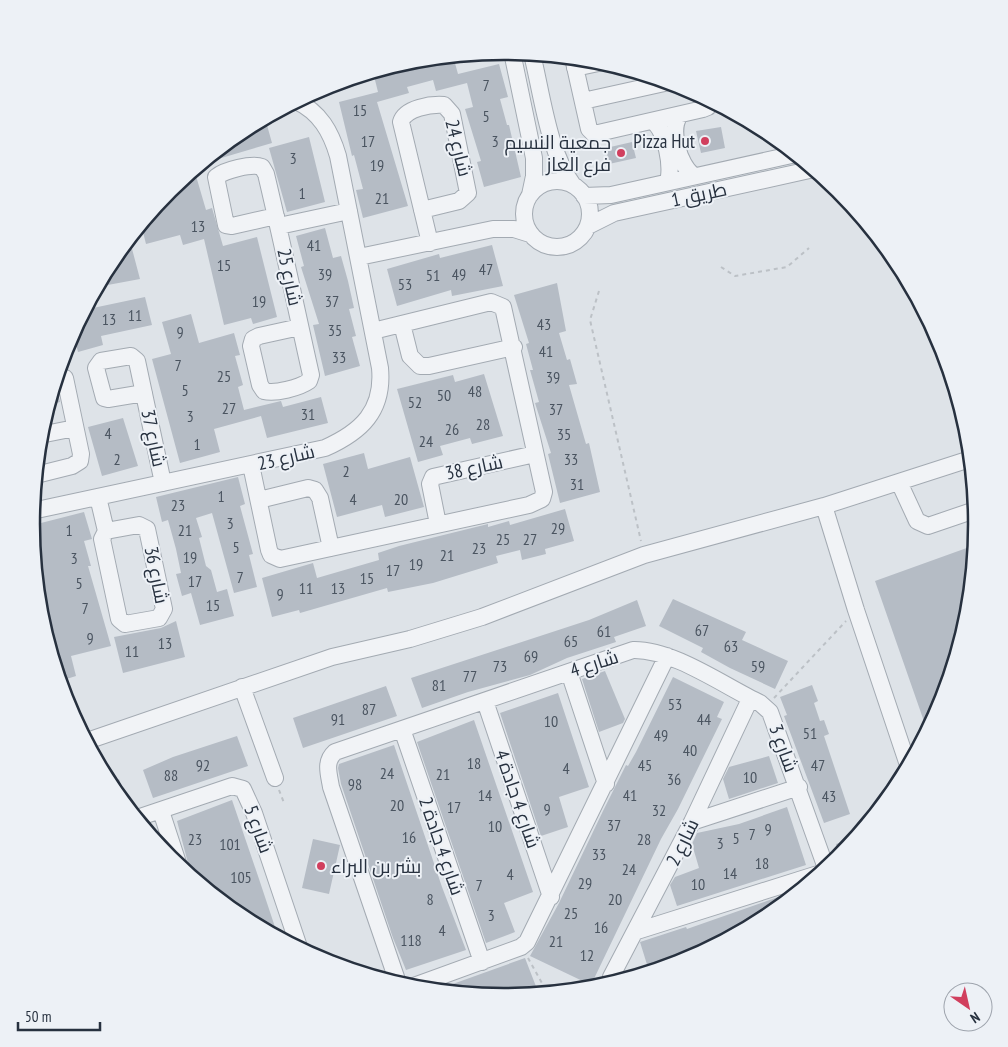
<svg xmlns="http://www.w3.org/2000/svg" width="1008" height="1047" viewBox="0 0 1008 1047" font-family="'PT Sans Narrow',Cairo,sans-serif">
	<style>
		.building { fill: #b5bcc5 }
		.lines { fill: none; stroke-linecap: round; stroke-linejoin: round }
		.minor-casing { stroke: #a3aab2; stroke-width: 18 }
		.path { stroke: #bcc1c6; stroke-width: 2; stroke-dasharray: 4 4; stroke-linecap: butt }
		.minor { stroke: #f1f3f6; stroke-width: 16 }
		.poi-dot { fill: #d13f5e; stroke: #edf1f6; stroke-width: 2 }
		.labels { text-anchor: middle; stroke-width: 4; stroke-linejoin: round; paint-order: stroke }
		.number-label { font-size: 16px; fill: #4a5460 }
		.poi-label { font-size: 19px; fill: #27313f; stroke: #edf1f6; text-anchor: end }
		.street-label { font-size: 19px; fill: #27313f; stroke: #edf1f6 }
		.rim { fill: none; stroke: #27313f; stroke-width: 2.5 }
	</style>
	<rect width="100%" height="100%" fill="#dee3e8"/>
	<!-- building -->
	<path class="building" d="M453,56L458,74L499,64L508,97L500,99L507,125H509L521,177L484,187L477,162L481,161L465,109L473,107L467,83L436,91L433,80L407,87L409,93L377,102L408,206L363,218L356,190L363,189L354,155L352,156L339,102L378,92L373,72L412,60Z
		M265,118L272,143L201,164L242,130Z
		M721,127L725,148L701,153L696,131Z
		M309,137L325,202L287,212L269,148Z
		M632,142L636,158L609,164L606,148Z
		M194,169L206,210L212,208L223,246L257,237L277,317L253,324L251,318L224,325L204,239L183,245L180,235L146,244L141,224L170,189Z
		M325,228L333,258L341,256L348,281L354,308L349,309L356,336L352,337L360,366L325,376L313,325L319,324L301,267L304,266L296,236Z
		M131,245L140,279L97,287L111,261L122,248Z
		M492,245L503,286L452,296L451,290L397,306L387,269L439,254L440,258Z
		M557,283L566,331L559,333L567,360L570,359L577,384L569,385L586,444L589,443L600,492L560,503L548,454L551,453L535,403L539,402L530,370H533L526,344L529,343L514,295Z
		M145,297L152,325L101,336L103,345L78,352L73,333L91,299L93,308Z
		M191,314L199,343L234,333L240,355L235,356L243,385L238,387L244,410L281,401L283,407L321,397L328,423L267,438L261,416L214,429L220,452L180,463L152,359L171,354L162,322Z
		M484,374L503,436L472,444L470,438L440,446L443,455L418,462L397,389L453,375L455,382Z
		M55,381L60,402L48,405L53,391Z
		M123,418L138,466L102,476L88,427Z
		M364,453L368,469L410,457L424,507L385,517L382,505L337,517L323,464Z
		M238,477L245,504L240,506L253,554L249,555L257,587L234,593L212,513L196,518L202,537L199,538L206,566L211,570L217,592L227,589L234,616L200,625L191,593L182,596L176,574L181,573L176,549L168,520L162,522L156,497Z
		M565,509L574,541L545,549L546,554L522,560L520,550L496,556L498,563L433,583L388,592L387,588L300,613L299,610L272,617L262,578L313,563L317,578L379,560L378,553L399,546L488,524V527L509,521L510,525Z
		M84,512L92,539L84,541L91,566H88L111,646L71,656L76,676L60,681L40,615L31,524L40,521L41,523Z
		M975,545L968,616L941,705L927,730L875,581Z
		M673,599L746,632L742,640L788,661L775,689L730,668L701,652L703,648L659,626Z
		M637,600L646,626L614,637L616,642L567,658L530,675L468,692L422,708L411,678L589,620Z
		M176,621L185,657L123,673L114,637L161,628Z
		M605,671L625,719L623,723L599,732L582,679Z
		M673,677L724,702L717,717L722,719L678,809L661,839L591,985L530,956L559,903L603,811L626,765L628,766L636,752Z
		M812,685L818,701L814,703L820,721L824,720L829,734L824,736L850,814L824,823L784,716L787,715L780,697Z
		M386,686L397,716L303,748L293,718Z
		M558,693L589,787L559,797L568,827L541,836L500,713Z
		M474,720L533,892L504,903L515,932L486,943L417,742Z
		M237,736L248,766L153,798L143,770L173,757Z
		M394,745L442,887L466,950L406,970L393,938L341,784L338,768L339,764Z
		M769,756L778,783L729,799L723,779L729,767Z
		M119,779L129,807H128L109,782Z
		M232,800L259,879L278,936L241,916L192,876L189,867L177,821Z
		M787,807L806,865L677,906L670,885L675,877L699,868L692,844L697,833L739,824Z
		M854,838L840,856L836,844Z
		M313,839L340,845L329,894L302,888Z
		M781,896L783,903L766,917L685,960L649,971L640,942L686,927L687,929Z
		M525,958L537,989L523,994L504,996L436,990Z"/>
	<g class="lines">
		<defs>
			<path id="minor" d="M512,52L534,158V176L530,195
				M532,54C542,94 548,151 573,185
				M573,58L589,129L594,134L703,109L708,107L710,100
				M575,68L603,62
				M583,101L669,82
				M680,115C669,129 679,165 693,175
				M653,122C665,128 674,171 667,182
				M524 214a33 33 0 1 1 66 0a33 33 0 1 1-66 0Z
				M584,196L611,195L796,154
				M422,210L459,201L468,193L452,114L444,105C431,104 405,108 401,122L430,243
				M276,216L232,226L226,225L216,177C225,170 252,163 262,167L266,174C282,241 296,308 311,375L309,381C299,388 275,394 264,391L260,385L251,346L253,339L259,336L300,327
				M279,226L349,211
				M588,226L614,213L814,169
				M359,257L493,229H514L530,234
				M402,324L410,356L420,366H429L514,347
				M144,393L108,399L104,398L96,368L101,361L131,356L137,361L163,483
				M40,435L75,428
				M251,465L269,550L271,555L280,559L529,505L542,499L544,492L503,307L491,302L373,331
				M36,475L72,466L80,461L81,454L65,378
				M899,482L917,521L928,526L975,510
				M98,497L106,531L102,539L119,619L125,624L159,618L164,609L147,529L139,525L106,531
				M259,500L308,488L315,490L320,498L331,548
				M824,506L856,610L908,765
				M32,511L325,448C361,432 384,411 380,368L338,156C331,132 320,112 296,101
				M438,524L430,484L433,477L535,454
				M569,672L606,784
				M242,687L275,778
				M485,701L551,897
				M402,729L482,962
				M87,741L332,657L410,639L482,617L644,555L824,506L970,459
				M161,811L179,866
				M137,818L232,786L243,789L254,813L299,947
				M692,822L799,787
				M637,931L818,874
				M398,983L331,787C329,774 324,762 335,752L633,650C673,649 724,686 760,703L770,712L826,868
				M611,983V977L692,822L750,699
				M411,987L521,947L527,942L667,656"/>
		</defs>
		<!-- minor casing -->
		<use href="#minor" class="minor-casing"/>
		<!-- path -->
		<path class="path" d="M721,267L735,276L787,267L809,248
			M599,291L590,320L641,541
			M774,698L846,621
			M279,790L284,803
			M528,958L547,992"/>
		<!-- minor -->
		<use href="#minor" class="minor"/>
	</g>
	<!-- markers -->
	<g class="poi-dot">
		<circle cx="705" cy="141" r="5"/>
		<circle cx="621" cy="153" r="5"/>
		<circle cx="321" cy="866" r="5"/>
	</g>
	<g class="labels">
		<!-- number labels -->
		<g class="number-label">
			<text x="486" y="91">7</text>
			<text x="360" y="116">15</text>
			<text x="486" y="122">5</text>
			<text x="368" y="147">17</text>
			<text x="495" y="147">3</text>
			<text x="293" y="164">3</text>
			<text x="377" y="171">19</text>
			<text x="302" y="199">1</text>
			<text x="382" y="204">21</text>
			<text x="198" y="232">13</text>
			<text x="314" y="251">41</text>
			<text x="224" y="271">15</text>
			<text x="486" y="275">47</text>
			<text x="325" y="280">39</text>
			<text x="459" y="280">49</text>
			<text x="433" y="281">51</text>
			<text x="405" y="290">53</text>
			<text x="259" y="307">19</text>
			<text x="332" y="307">37</text>
			<text x="135" y="321">11</text>
			<text x="109" y="325">13</text>
			<text x="544" y="330">43</text>
			<text x="335" y="336">35</text>
			<text x="180" y="338">9</text>
			<text x="546" y="357">41</text>
			<text x="339" y="363">33</text>
			<text x="178" y="371">7</text>
			<text x="224" y="382">25</text>
			<text x="553" y="383">39</text>
			<text x="185" y="396">5</text>
			<text x="475" y="397">48</text>
			<text x="444" y="401">50</text>
			<text x="415" y="408">52</text>
			<text x="229" y="414">27</text>
			<text x="556" y="415">37</text>
			<text x="308" y="420">31</text>
			<text x="190" y="422">3</text>
			<text x="483" y="430">28</text>
			<text x="452" y="435">26</text>
			<text x="108" y="439">4</text>
			<text x="564" y="440">35</text>
			<text x="426" y="447">24</text>
			<text x="197" y="450">1</text>
			<text x="117" y="465">2</text>
			<text x="571" y="465">33</text>
			<text x="346" y="477">2</text>
			<text x="577" y="490">31</text>
			<text x="221" y="502">1</text>
			<text x="353" y="505">4</text>
			<text x="401" y="505">20</text>
			<text x="178" y="511">23</text>
			<text x="230" y="529">3</text>
			<text x="558" y="534">29</text>
			<text x="69" y="536">1</text>
			<text x="185" y="536">21</text>
			<text x="503" y="545">25</text>
			<text x="530" y="545">27</text>
			<text x="236" y="553">5</text>
			<text x="479" y="554">23</text>
			<text x="447" y="561">21</text>
			<text x="190" y="563">19</text>
			<text x="74" y="564">3</text>
			<text x="416" y="570">19</text>
			<text x="393" y="576">17</text>
			<text x="240" y="583">7</text>
			<text x="367" y="584">15</text>
			<text x="195" y="587">17</text>
			<text x="79" y="589">5</text>
			<text x="306" y="594">11</text>
			<text x="338" y="594">13</text>
			<text x="280" y="600">9</text>
			<text x="213" y="611">15</text>
			<text x="85" y="614">7</text>
			<text x="702" y="636">67</text>
			<text x="604" y="637">61</text>
			<text x="90" y="644">9</text>
			<text x="571" y="647">65</text>
			<text x="165" y="649">13</text>
			<text x="731" y="652">63</text>
			<text x="132" y="657">11</text>
			<text x="531" y="662">69</text>
			<text x="500" y="672">73</text>
			<text x="758" y="672">59</text>
			<text x="470" y="682">77</text>
			<text x="439" y="691">81</text>
			<text x="675" y="710">53</text>
			<text x="369" y="715">87</text>
			<text x="338" y="725">91</text>
			<text x="704" y="725">44</text>
			<text x="551" y="727">10</text>
			<text x="810" y="739">51</text>
			<text x="661" y="741">49</text>
			<text x="690" y="756">40</text>
			<text x="474" y="769">18</text>
			<text x="203" y="771">92</text>
			<text x="645" y="771">45</text>
			<text x="818" y="771">47</text>
			<text x="566" y="774">4</text>
			<text x="387" y="779">24</text>
			<text x="443" y="780">21</text>
			<text x="171" y="781">88</text>
			<text x="750" y="783">10</text>
			<text x="674" y="785">36</text>
			<text x="355" y="790">98</text>
			<text x="485" y="801">14</text>
			<text x="630" y="801">41</text>
			<text x="829" y="802">43</text>
			<text x="397" y="811">20</text>
			<text x="454" y="813">17</text>
			<text x="547" y="815">9</text>
			<text x="659" y="816">32</text>
			<text x="614" y="831">37</text>
			<text x="495" y="832">10</text>
			<text x="768" y="835">9</text>
			<text x="752" y="840">7</text>
			<text x="409" y="843">16</text>
			<text x="736" y="844">5</text>
			<text x="195" y="845">23</text>
			<text x="644" y="845">28</text>
			<text x="720" y="849">3</text>
			<text x="230" y="850">101</text>
			<text x="599" y="860">33</text>
			<text x="762" y="869">18</text>
			<text x="629" y="875">24</text>
			<text x="730" y="879">14</text>
			<text x="510" y="880">4</text>
			<text x="241" y="883">105</text>
			<text x="585" y="889">29</text>
			<text x="698" y="890">10</text>
			<text x="479" y="891">7</text>
			<text x="430" y="905">8</text>
			<text x="615" y="905">20</text>
			<text x="571" y="919">25</text>
			<text x="491" y="921">3</text>
			<text x="601" y="933">16</text>
			<text x="442" y="936">4</text>
			<text x="411" y="946">118</text>
			<text x="556" y="947">21</text>
			<text x="587" y="961">12</text>
		</g>
		<!-- poi labels -->
		<g class="poi-label">
			<text x="695" y="148">Pizza Hut</text>
			<text x="611" y="149">جمعية النسيم<tspan x="611" dy="22">فرع الغاز</tspan></text>
			<text x="331" y="873" text-anchor="start">بشر بن البراء</text>
		</g>
		<!-- street labels -->
		<g class="street-label">
			<text transform="translate(459 148) rotate(76)" y="7">شارع 24</text>
			<text transform="translate(699 194) rotate(-12)" y="7">طريق 1</text>
			<text transform="translate(290 277) rotate(78)" y="7">شارع 25</text>
			<text transform="translate(154 438) rotate(78)" y="7">شارع 37</text>
			<text transform="translate(286 457) rotate(-13)" y="7">شارع 23</text>
			<text transform="translate(474 467) rotate(-12)" y="7">شارع 38</text>
			<text transform="translate(157 575) rotate(79)" y="7">شارع 36</text>
			<text transform="translate(594 663) rotate(-18)" y="7">شارع 4</text>
			<text transform="translate(784 748) rotate(70)" y="7">شارع 3</text>
			<text transform="translate(518 799) rotate(71)" y="7">شارع 4 جادة 4</text>
			<text transform="translate(259 829) rotate(70)" y="7">شارع 5</text>
			<text transform="translate(682 842) rotate(-64)" y="7">شارع 2</text>
			<text transform="translate(442 846) rotate(71)" y="7">شارع 4 جادة 2</text>
		</g>
	</g>
	<!-- crop -->
	<path d="M0 0H1008V1047H0ZM40 524a464 464 0 1 1 928 0a464 464 0 1 1-928 0Z" fill="#edf1f6" fill-rule="evenodd"/>
	<path class="rim" d="M40 524a464 464 0 1 1 928 0a464 464 0 1 1-928 0Z"/>
	<!-- north arrow -->
	<g transform="translate(968 1007) rotate(146)"><circle r="24" fill="#edf1f6" stroke="#9ea4ad"/>
	<path d="M0-4L9 19L0 12L-9 19Z" fill="#d13f5e"/>
	<text y="-8" font-size="14" font-weight="bold" text-anchor="middle" fill="#27313f">N</text>
	</g>
	<!-- scale -->
	<path d="M18 1022v8h82v-8" fill="none" stroke="#27313f" stroke-width="2.5"/>
	<text x="25" y="1022" font-size="15" fill="#27313f" stroke="#edf1f6" stroke-width="4" paint-order="stroke">50 m</text>
</svg>
